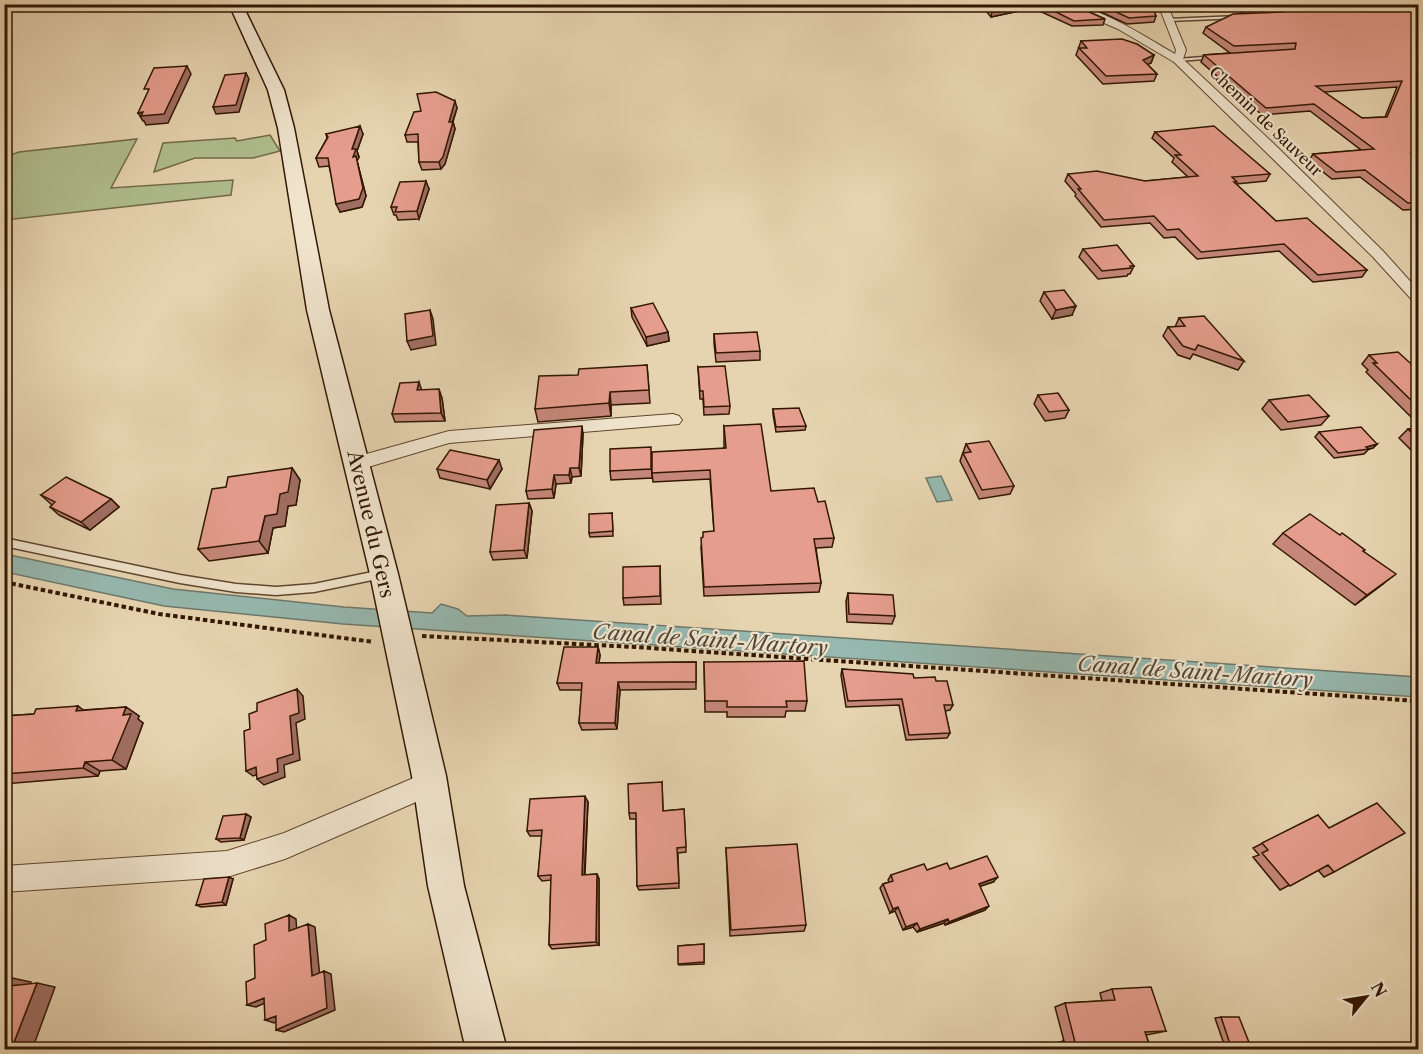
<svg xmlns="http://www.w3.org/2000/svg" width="1423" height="1054" viewBox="0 0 1423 1054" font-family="'Libre Caslon Text',serif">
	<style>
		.green { fill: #b0be8f; stroke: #726a49; stroke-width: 1.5 }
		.water { fill: #96b8af; stroke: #6e786a; stroke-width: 1.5 }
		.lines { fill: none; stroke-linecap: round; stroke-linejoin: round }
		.service-casing { stroke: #60462e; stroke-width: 3 }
		.minor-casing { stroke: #60462e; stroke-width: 2 }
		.secondary-casing { stroke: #331703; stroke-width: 3 }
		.path { stroke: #331703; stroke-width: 4; stroke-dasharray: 4.5 3; stroke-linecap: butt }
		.service { fill: #efe3cc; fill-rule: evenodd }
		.minor { fill: #efe3cc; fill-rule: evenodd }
		.secondary { fill: #efe3cc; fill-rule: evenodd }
		.wall { fill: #c58779; stroke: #331703; stroke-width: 1.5; fill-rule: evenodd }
		.shaded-wall { fill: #a06e63; stroke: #331703; stroke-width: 1.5 }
		.building { fill: #e59d8d; stroke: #331703; stroke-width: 1.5; fill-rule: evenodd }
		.labels { text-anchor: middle; stroke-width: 4.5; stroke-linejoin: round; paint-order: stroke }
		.far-street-label { font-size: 16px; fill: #331703; stroke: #efe3cc }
		.street-label { font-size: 20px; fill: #331703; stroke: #efe3cc }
		.water-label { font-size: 21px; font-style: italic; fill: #514737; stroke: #efe3cc }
	</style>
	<rect width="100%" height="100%" fill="#e6d4b0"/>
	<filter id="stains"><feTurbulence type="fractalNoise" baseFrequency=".00333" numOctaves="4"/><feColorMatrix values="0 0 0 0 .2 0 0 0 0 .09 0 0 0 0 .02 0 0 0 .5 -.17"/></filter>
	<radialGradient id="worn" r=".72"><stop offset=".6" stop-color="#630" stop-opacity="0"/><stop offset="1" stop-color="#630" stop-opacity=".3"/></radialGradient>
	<!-- green -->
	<path class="green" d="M270,135L280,151L253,158H195L154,172L163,143L235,138L237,141Z
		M137,139L111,188L233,180L231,195L5,220V157L19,152Z"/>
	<!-- water -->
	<path class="water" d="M941,476L952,500L937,502L926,478Z
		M5,554L173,589L344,607L432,613L441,604L458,609L467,616L505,615L1418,677V697L343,624L164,606L5,572Z"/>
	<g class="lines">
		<defs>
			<path id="service" d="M1238,16L1240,18L1168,21L1166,20L1168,19Z
				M1215,56H1217V58L1178,61L1176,60L1178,59Z
				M4,538L180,575L236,584L276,587L314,584L382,570L385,571L387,574L385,577L382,578L314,592L276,595L236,592L180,583L4,546Z"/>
			<path id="minor" d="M1060,4C1097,4 1142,35 1175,54L1176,50L1158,4H1167L1186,50L1183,59L1272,142L1383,251L1418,290V302L1413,301L1373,257L1174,62L1118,29Z
				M673,414L679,416L682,420L679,424L449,443L358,470L352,468L349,463L352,458L449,431Z
				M430,771L439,774L442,783L439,792L285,859L227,877L4,892V866L227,851L284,833Z"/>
			<path id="secondary" d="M229,4H242L284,90L294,128L329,310L398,574L446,776L464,886L507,1050H466L428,886L412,776L370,574L307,310L278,128L268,90Z"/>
		</defs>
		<!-- service casing -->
		<use href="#service" class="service-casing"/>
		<!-- minor casing -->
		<use href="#minor" class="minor-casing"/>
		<!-- secondary casing -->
		<use href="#secondary" class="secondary-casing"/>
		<!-- path -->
		<path class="path" d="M4,582L159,614L374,642
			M422,636L635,647L1418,701"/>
		<!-- service -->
		<use href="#service" class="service"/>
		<!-- minor -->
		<use href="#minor" class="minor"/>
		<!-- secondary -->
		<use href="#secondary" class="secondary"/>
	</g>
	<!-- wall -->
	<path class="wall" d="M980,4H1071L1105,19L1103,25L1072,26L1033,8L991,17Z
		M1076,4H1151L1156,16L1154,22L1127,24L1090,7Z
		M1230,4H1419L1412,131L1419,136V154L1417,156L1419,157V209L1403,210L1360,177L1332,179L1309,161L1313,154L1361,150L1310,111L1262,115L1201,62L1204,55L1230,53L1203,33L1206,27L1242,13ZM1397,87L1385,117L1362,118L1324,92Z
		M1081,41L1154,55L1151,63L1147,64L1157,74L1154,81L1103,84L1076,55Z
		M457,108L453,122L455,129L445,164L441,169L422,170L419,162L418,142H407L405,135Z
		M1155,132L1270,174L1266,181L1236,184L1276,221L1367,270L1362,277L1313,282L1279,251L1197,259L1175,237L1164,238L1150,223L1101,227L1075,196L1076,194L1065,181L1068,174L1145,181L1188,177L1172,162L1174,158L1152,138Z
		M326,134H363L357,151L359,157L357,161L366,196L362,207L340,212L329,166L319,167L316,158L327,138Z
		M429,189L419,219L398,220L396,215H394L391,207Z
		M1083,249L1134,266L1130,274H1128L1127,276L1098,279L1079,257Z
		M1044,292L1072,315L1052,319L1040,301Z
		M631,308L668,332L669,341L647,346L632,317Z
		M1179,318L1244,361L1238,370L1193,354L1190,359L1178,355L1163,336L1168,327H1175Z
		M714,334L760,351V360L716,362L714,343Z
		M1369,355L1419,371V425L1366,372L1368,370L1362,364Z
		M647,365L650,403L611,405V416L538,422L535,409L578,375Z
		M698,367L730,406L729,414L704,415L703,399H700Z
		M422,390L442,398L445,421L395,422L392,414Z
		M1038,395L1069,410L1065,418L1045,421L1034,404Z
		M1269,400L1329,416L1321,425L1281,430L1262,409Z
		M773,409L806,426L805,430L776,432L773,414Z
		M724,426L771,491L818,502L834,538L832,547L816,548L821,583L819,592L704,596L701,547L703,538L714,531L710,479L653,482L652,473L724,448Z
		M1419,428V456H1417L1399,438L1408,429Z
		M1319,432L1377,444L1373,448L1369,449L1364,454L1334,458L1315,437Z
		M583,434L581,476L572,477L571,483L556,484L554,498L528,499L526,491Z
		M966,444L1014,486L1010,494L979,499L960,461Z
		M651,456L652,478L611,480L610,471Z
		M292,468L300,480L296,505L288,506L285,526L273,528L268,553L209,561L198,549L226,487Z
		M437,469H502L490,489L440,478Z
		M41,495L111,499L119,507L90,530L59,515L50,507L52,505Z
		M529,503L532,511L527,558L493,560L490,552Z
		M612,513L613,536L590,537L589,533Z
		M1283,533L1363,551L1383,584L1355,605L1273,544Z
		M660,566L661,604L624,605L623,598Z
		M848,593L895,616L892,624L847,622L846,601Z
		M598,647L600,655L599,663L696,662V689L620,690L617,729L582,730L579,723L582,690H560L557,683Z
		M704,662L807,701L805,711H786L785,717H727V712H705Z
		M842,669L936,681L953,705L950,710L945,711L950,733L947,738L906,740L899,705L846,707L841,675Z
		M78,706L83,710L126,707L139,716L138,719L143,723L126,769L100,771L98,776L4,784V716L34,714Z
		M662,782L663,811L684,809L686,852L678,853L679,888L639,890L637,886L636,819H630L629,813Z
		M588,802L585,875L597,874L599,879V945L552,949L549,945L551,880L542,881L538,876L542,836H530L527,831Z
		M246,814L251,817L244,840L221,842L216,839Z
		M1318,815L1334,872L1324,877L1318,870L1280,890L1253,857L1259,855L1253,848Z
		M726,848L806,925L804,931L730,936Z
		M950,869L993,882L980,886L985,910L945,925L944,923L917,932L913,927L903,930L895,911L890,913L880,888L883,884L889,882L888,880L891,875L927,870Z
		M233,879L226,905L201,907L196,905Z
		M704,944V964L679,965L678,946Z
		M1112,989L1166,1031L1146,1035L1151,1050H1054L1052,1044L1064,1041L1055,1007L1065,1003L1102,1001L1100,993Z
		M1221,1017L1252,1050H1226L1215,1018Z"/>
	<!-- shaded-wall -->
	<path class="shaded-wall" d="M1024,4H1034L1033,8L991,17L992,11Z
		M1154,55L1151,63L1140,68L1143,60Z
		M187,66L191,74L168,123L146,125L144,121H143L138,113L143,112Z
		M246,73L249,79L239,112L216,114L213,107Z
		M455,101L457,108L450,129L449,122Z
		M453,122L455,129L445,164L441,169L439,162Z
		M360,126L363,134L357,151L359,157L357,161L366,196L362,207L340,212L336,204L352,149Z
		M426,181L429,189L419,219L417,211Z
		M1076,306L1072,315L1052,319L1056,310Z
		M430,310L433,319L436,345L411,350L407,341Z
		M668,332L669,341L647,346L646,337Z
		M419,382L422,391L417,390Z
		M439,389L442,398L445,421L441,413Z
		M610,392L611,405V416L609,403Z
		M582,426L583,434L581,476L579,468Z
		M1377,444L1373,448L1369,449L1366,447Z
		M499,460L502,469L490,489L487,480Z
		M292,468L300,480L296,505L288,506L285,526L273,528L268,553L259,541L265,516L280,494Z
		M570,468L572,477L571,483L569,475Z
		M554,475L556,484L554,498L552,489Z
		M111,499L119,507L90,530L81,522Z
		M529,503L532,511L527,558L524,550Z
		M1396,574L1383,584L1355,605L1367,595Z
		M598,647L600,655L598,670L596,663Z
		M618,682L620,690L617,729L615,723Z
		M297,689L303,696L305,719L296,723L300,760L284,765L285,777L264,785L257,779L277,759Z
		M78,706L91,716L76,711Z
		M126,707L139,716L138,719L143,723L126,769L112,760L123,715Z
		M85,762L100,771L98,776L83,768Z
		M256,767L264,772L253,776L246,771Z
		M585,796L588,802L584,880L582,875Z
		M246,814L251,817L244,840L240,838Z
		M597,874L599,879V945L596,942Z
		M229,877L233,879L226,905L222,902Z
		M998,877L993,882L975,888L979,884Z
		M989,906L985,910L945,925L949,922Z
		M898,907L895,911L890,913L893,909Z
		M289,915L296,919L297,934L289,931Z
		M948,919L944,923L917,932L920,929Z
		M917,923L913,927L903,930L906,927Z
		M308,924L315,927L320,978L312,976Z
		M324,971L331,974L335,1010L284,1032L276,1030Z
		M12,978L31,982L28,990L8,986Z
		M37,983L55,987L32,1050H11Z
		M264,998L272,1000L256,1007L247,1005Z
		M276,1016L284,1018L274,1023L265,1020Z"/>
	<!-- building -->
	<path class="building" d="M986,4H1024L992,11Z
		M1040,4H1071L1105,19L1074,21Z
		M1099,4H1151L1156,16L1129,18Z
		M1242,4H1419V115L1412,131L1419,136V153H1412L1419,157V202L1408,203L1365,170L1336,172L1313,154L1374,149L1314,104L1266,108L1204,55L1295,49L1296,43L1234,46L1206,27L1233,14L1284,12L1286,10L1282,5L1245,7ZM1402,81L1387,117L1362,118L1316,86Z
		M1122,39L1137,44L1154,55L1143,60L1157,74L1106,76L1079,48H1087L1081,41Z
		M187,66L164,114L141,116L143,112L138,113L149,89H144L154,68Z
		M246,73L236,105L213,107L225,75Z
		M436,92L455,101L449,122H453L443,157L439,162H419L418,134L405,135L414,112L421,111L417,94Z
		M360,126L352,149H356L353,157L356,156L363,188L359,199L336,204L328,158H316L328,137L326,134Z
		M1214,126L1270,174L1232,177L1237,182H1234L1276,221L1307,218L1367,270L1318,275L1284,244L1201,252L1179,229L1167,230L1154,216L1104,220L1078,189H1081L1068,174L1097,171L1145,181L1198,176L1175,155H1181L1155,132Z
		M426,181L417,211L395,212L397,207H391L400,182Z
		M1117,245L1134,266H1130L1131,268L1102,271L1083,249Z
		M1064,290L1076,306L1056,310L1044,292Z
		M653,303L668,332L646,337L631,308Z
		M430,310L433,336L407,341L405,314Z
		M1204,316L1244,361L1198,345L1195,350L1183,346L1168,327L1185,326L1179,318Z
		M757,332L760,351L716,353L714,334Z
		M1398,352L1419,371V408L1373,363H1377L1369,355Z
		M647,365L649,390L610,392L609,403L535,409L539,376L578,375L579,369Z
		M725,366L730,406L704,407L703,391H700L698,367Z
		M419,382L417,390L439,389L441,413L392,414L400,383Z
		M1058,393L1069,410L1049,412L1038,395Z
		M1309,395L1329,416L1288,422L1269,400Z
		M799,408L806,426L776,427L773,409Z
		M761,424L771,491L814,488L818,502L825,501L834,538L814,539L821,583L704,587L701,538L703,537V532L714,531L710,470L652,473V452L726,448L724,426Z
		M582,426L579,468H570L569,475H554L552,489L526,491L534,430Z
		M1361,427L1377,444L1366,447L1369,449L1338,453L1319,432Z
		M1419,428V440L1408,429Z
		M989,441L1014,486L982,490L963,453L971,452L966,444Z
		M651,447V469L610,471V449Z
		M450,450L499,460L487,480L437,469Z
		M292,468L288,492L280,494L277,514L265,516L259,541L198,549L212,489L226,487L228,477Z
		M66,477L111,499L81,522L50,507L55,502L41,495Z
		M529,503L524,550L490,552L496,505Z
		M612,513L613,531L589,533V514Z
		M1310,514L1340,535L1342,533L1365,550L1363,551L1396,574L1367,595L1283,533Z
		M660,566V596L623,598V567Z
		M848,593L893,595L895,616L849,614Z
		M564,647H598L596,663L696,662V682H618L615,723H579L582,683H557Z
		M804,661L807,701H786L787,707H727V701H705L704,662Z
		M842,669L913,674L914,678L935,677L936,681H947L953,705H944L950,733L909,735L902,699L848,701Z
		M297,689L299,713L290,716L293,754L277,759L278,772L257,779L256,767L246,771L244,731L250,729L249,714L257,711V703Z
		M78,706L76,711L126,707L123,715L131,714L112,760L85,762L83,768L4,774V716L34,714L36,709Z
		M662,782L663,811L684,809L686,847L677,848L679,883L637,886L636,813H629L628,784Z
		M585,796L582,875L597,874L596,942L549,945L551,875L538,876L542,830L527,831L530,799Z
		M1377,803L1405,833L1334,872L1328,865L1290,886L1262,853L1268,850L1262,843L1318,815L1329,828Z
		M246,814L240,838L216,839L223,816Z
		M797,844L806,925L731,930L726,848Z
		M987,856L998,877L979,884L989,906L949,922L948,919L920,929L917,923L906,927L898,907L893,909L883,884L893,881L891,875L924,864L927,870L947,863L950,869Z
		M229,877L222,902L196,905L204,879Z
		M289,915V931L308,924L312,976L324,971L327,1008L276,1030V1016L265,1020L264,998L247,1005L246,982L255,978L254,945L266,940L265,924Z
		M704,944V962L678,964V946Z
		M12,978L8,986L37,983L11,1050H4V979Z
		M1151,987L1166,1031L1145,1032L1151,1050H1077L1065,1003L1115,1000L1112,989Z
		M1221,1017H1239L1252,1050H1232Z
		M1063,1041L1074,1050H1065Z"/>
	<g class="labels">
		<!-- far-street labels -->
		<g class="far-street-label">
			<text transform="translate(1266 121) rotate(44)" y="6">Chemin de Sauveur</text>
		</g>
		<!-- street labels -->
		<g class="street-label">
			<text transform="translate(371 524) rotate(77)" y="7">Avenue du Gers</text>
		</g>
		<!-- water labels -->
		<g class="water-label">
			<text transform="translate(710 640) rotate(4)" y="7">Canal de Saint-Martory</text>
			<text transform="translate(1195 672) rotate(4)" y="7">Canal de Saint-Martory</text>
		</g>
	</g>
	<!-- margin -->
	<rect width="1423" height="1054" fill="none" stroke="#e6d4b0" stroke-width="24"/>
	<rect x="6" y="6" width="1411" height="1042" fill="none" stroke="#331703" stroke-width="3"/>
	<rect x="12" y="12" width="1399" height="1030" fill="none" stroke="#331703" stroke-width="1.5"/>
	<!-- north arrow -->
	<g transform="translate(1366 997) rotate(60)" stroke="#efe3cc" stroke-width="4.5" paint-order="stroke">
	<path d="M0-4.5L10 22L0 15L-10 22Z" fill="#331703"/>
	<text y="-9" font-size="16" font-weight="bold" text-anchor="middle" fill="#331703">N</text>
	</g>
	<rect width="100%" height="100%" filter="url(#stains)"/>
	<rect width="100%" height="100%" fill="url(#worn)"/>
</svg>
